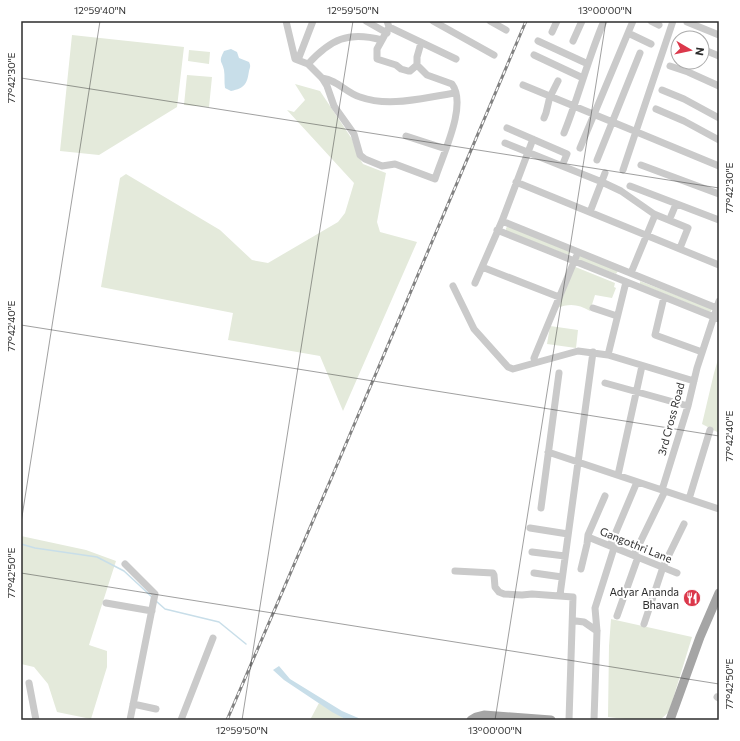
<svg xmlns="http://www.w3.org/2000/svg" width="740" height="741" viewBox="0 0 740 741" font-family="Commissioner,sans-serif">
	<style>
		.green { fill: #e4eadb }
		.water { fill: #c8dee9 }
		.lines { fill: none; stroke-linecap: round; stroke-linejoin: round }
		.stream { stroke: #c8dee9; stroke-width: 1.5 }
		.minor { stroke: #cacaca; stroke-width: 7 }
		.major { stroke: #a5a5a5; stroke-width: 9 }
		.rail-casing { stroke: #828282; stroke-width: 3 }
		.rail { stroke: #fff; stroke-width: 1.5; stroke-dasharray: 4.5; stroke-linecap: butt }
		.ticks { fill: none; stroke: #2d2d2d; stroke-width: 1; stroke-opacity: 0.45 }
		.labels { text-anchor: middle; stroke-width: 4; stroke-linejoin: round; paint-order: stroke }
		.street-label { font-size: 11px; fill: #2d2d2d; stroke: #fff }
		.poi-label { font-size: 11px; fill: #2d2d2d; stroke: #fff; text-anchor: end }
		.neatline { fill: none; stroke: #2d2d2d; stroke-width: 1.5 }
		.ticks-label { font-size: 10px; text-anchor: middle; fill: #2d2d2d }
	</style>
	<rect width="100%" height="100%" fill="#fff"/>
	<!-- green -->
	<path class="green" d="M72,35L184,47L177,107L99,155L60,151Z
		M189,50L210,52L209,64L188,61Z
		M187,75L212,77L209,107L184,105Z
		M295,84L320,91L352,139L357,154L363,164L386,173L377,222L380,232L417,242L343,411L320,356L228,340L233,313L101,287L120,178L126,174L220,230L252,260L268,263L338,222L345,213L354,183L287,110L294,112L305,100Z
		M508,226L570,252L568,255L506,231V228Z
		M579,255L618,271L616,274L578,260Z
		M573,266L615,283L614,287L616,288L612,298L595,295L590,311C579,304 569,303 557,308Z
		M640,281L712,309L711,311L710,312L640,284Z
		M550,326L578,330L576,348L547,344Z
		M719,356V433L702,424L714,373Z
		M21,536L86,550L116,561L89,645L107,651V667L91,719L57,712L48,684L34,667L21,664Z
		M611,619L692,637L669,712L661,719L634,720L608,717L609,646Z
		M319,703L347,720H310Z"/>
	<!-- water -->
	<path class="water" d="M231,49L237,52L239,58L249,62C251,66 250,67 249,71C247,84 245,88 231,91L225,88C224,82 225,76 224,70C222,60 218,63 224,51Z
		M279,666L290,679L342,711L363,720H347L332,712L284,680L273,670Z"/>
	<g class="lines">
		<!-- stream -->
		<path class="stream" d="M21,544L35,548L97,557L124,571L152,597
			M156,601L165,609L219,622L246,644"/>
		<!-- minor -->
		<path class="minor" d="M286,21L295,59L308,64L322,78L327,86L334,106L354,134L360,155L365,159L382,166L395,164L435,179C442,156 468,105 452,84L427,75L417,65V57L421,43
			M366,21L387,33
			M433,21L494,55
			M490,21L506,30
			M651,21L659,25
			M687,22L719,35
			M389,27L456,59
			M552,32L557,21
			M628,33L651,44
			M382,40L377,49V59L396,65L401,69L408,71H410L417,65
			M538,41L588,64
			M573,41L582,21
			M702,49L719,56
			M534,55L583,78
			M298,60L313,21
			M308,64C331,39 348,31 382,40L389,27L387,21
			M670,66L688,72L719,86
			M322,78C338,80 346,93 360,97C391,108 424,97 456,93
			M523,85L719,166
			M662,90L684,99L719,118
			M550,97L558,81
			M656,109L684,121L719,140
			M544,118L546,113L550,96
			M507,128L567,154L562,166
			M564,133C579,96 588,58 604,21
			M406,136L446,149
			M505,143L602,182L621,191L654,214L688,228L680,248
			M580,148L633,21
			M597,160L640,53
			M641,165L719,194
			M623,170L673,21
			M516,182L719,265
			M630,186L719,220
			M590,212L605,173
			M671,216L676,204
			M502,221L719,309
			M497,230L719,319
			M482,267L559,297
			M631,273L655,215
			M475,283L502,221L533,139
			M453,286L474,329L508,367L513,369L578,351L608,355L694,381
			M664,297L655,335L702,352
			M593,308L617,316
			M608,355L626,282
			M534,358L576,257
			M605,383L688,406
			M548,452L719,509
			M618,475L642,366
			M662,490L688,406L697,368L719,301
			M689,499L710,430
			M541,508L559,373
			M530,528L568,534
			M588,537L677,573
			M610,546L637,482
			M532,552L565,556
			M634,555L665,491
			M125,564L155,594L130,720
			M581,569L587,544L588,535L605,496
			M455,571L493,573L494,575L495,587L499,592L504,594L522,595L532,594L573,597L569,720
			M534,573L562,577
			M560,595L593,352
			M106,603L152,611
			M617,616L638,557
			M576,621L584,622L597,631
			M644,624L663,567L684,524
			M29,683L36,720
			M717,697L719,698
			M133,704L156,709
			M181,720L213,638
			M594,720L597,631L595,608L614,548"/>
		<!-- major -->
		<path class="major" d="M471,720L476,717L484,715L551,720
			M670,720L700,637L719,593"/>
		<defs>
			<path id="rail" d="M227,720L334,472L526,21"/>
		</defs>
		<!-- rail casing -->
		<use href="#rail" class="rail-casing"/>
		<!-- rail -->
		<use href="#rail" class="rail"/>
	</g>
	<!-- ticks -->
	<path class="ticks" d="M21,78L719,188M21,325L719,436M21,523L100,21M21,573L719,684M242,720L353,21M495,720L606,21"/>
	<!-- icons -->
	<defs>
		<symbol id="restaurant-disc" viewBox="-11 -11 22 22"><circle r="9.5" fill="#db384b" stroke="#fff"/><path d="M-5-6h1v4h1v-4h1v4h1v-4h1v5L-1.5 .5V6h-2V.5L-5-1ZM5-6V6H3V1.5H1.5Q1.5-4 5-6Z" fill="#fff"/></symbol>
	</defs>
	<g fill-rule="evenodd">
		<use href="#restaurant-disc" x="682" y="588" width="20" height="20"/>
	</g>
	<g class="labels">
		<!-- street labels -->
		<g class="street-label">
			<text transform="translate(671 419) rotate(-75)" y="4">3rd Cross Road</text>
			<text transform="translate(636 545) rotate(22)" y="4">Gangothri Lane</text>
		</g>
		<!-- poi labels -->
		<g class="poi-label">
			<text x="679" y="596">Adyar Ananda<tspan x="679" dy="13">Bhavan</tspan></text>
		</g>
	</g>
	<!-- border -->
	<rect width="740" height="741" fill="none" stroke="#ffffff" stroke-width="44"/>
	<!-- north arrow -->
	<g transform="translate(690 50) rotate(99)"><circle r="19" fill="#ffffff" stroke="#ababab"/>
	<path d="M0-3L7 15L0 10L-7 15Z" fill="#db384b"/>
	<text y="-6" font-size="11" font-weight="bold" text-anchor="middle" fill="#2d2d2d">N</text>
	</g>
	<rect x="22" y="22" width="696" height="697" class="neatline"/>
	<g class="ticks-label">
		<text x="100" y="14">12°59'40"N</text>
		<text x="353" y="14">12°59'50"N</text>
		<text x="605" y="14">13°00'00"N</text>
		<text transform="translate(11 78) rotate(-90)" y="4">77°42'30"E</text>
		<text transform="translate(729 188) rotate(-90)" y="4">77°42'30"E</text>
		<text transform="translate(11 326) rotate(-90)" y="4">77°42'40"E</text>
		<text transform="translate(729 436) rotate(-90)" y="4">77°42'40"E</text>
		<text transform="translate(11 573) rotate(-90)" y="4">77°42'50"E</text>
		<text transform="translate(729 684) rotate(-90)" y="4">77°42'50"E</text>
		<text x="242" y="734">12°59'50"N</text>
		<text x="495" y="734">13°00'00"N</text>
	</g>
</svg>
